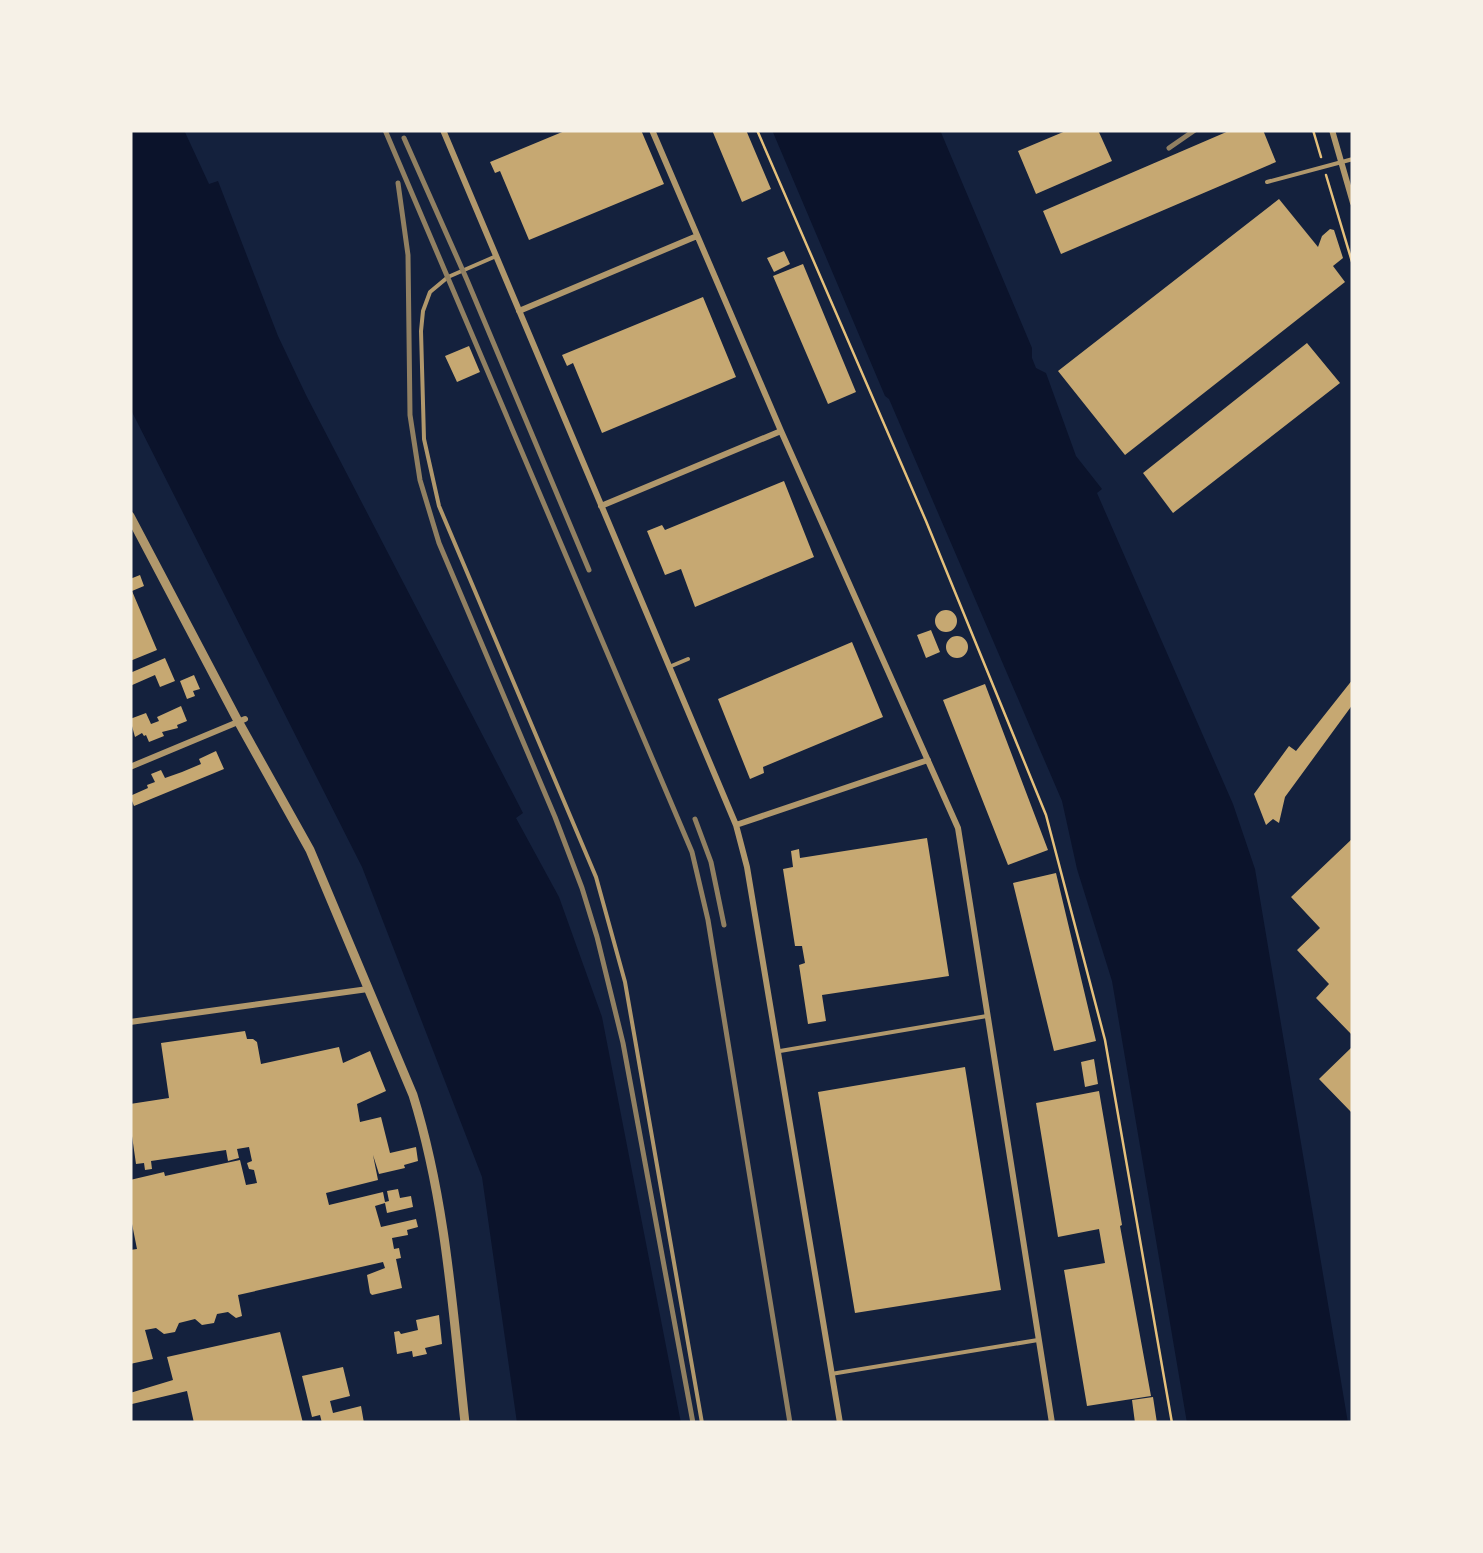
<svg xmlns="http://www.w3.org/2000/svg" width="1483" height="1553" viewBox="0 0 1483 1553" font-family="'Fira Sans',sans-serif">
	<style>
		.water { fill: #0b132b }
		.building { fill: #c6a872 }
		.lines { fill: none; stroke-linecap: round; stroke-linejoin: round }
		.path { stroke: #e5c07b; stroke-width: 2.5 }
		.service { stroke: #b1986c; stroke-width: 4 }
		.minor { stroke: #b1986c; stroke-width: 6 }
		.tertiary { stroke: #b1986c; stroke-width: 9 }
		.rail { stroke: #918062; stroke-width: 5 }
	</style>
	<rect width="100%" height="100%" fill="#14213d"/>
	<!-- water -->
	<path class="water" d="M130,130H184L209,184L218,181L278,336L306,395L523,813L516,818L559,897L602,1017L681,1423H517L482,1177L362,867L130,408Z
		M772,130H940L1032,348V358L1036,368L1046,373L1076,456L1102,489L1097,493L1233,804L1255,869L1348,1423H1187L1112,981L1077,869L1062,801L889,399L885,396Z"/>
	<!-- building -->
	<path class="building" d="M567,130H641L664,184L529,240L500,171L495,173L490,162Z
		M712,130H746L771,189L742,202Z
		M1068,130H1098L1112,161L1036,194L1018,151Z
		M1231,130H1263L1276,162L1061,254L1043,211Z
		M1279,199L1318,247L1322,236L1330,229L1334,230L1343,258L1333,266L1345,282L1125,455L1058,371Z
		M784,251L790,264L774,272L767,258Z
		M803,264L856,392L828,404L773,276Z
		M703,297L736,377L602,433L573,363L567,366L562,355Z
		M1307,343L1340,383L1173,513L1143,473Z
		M469,346L480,372L457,382L445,356Z
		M784,481L814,557L695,607L681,569L665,575L647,531L662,525L665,530Z
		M140,575L144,586L132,591L157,650L130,661V579Z
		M935 621a11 11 0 1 1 22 0a11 11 0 1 1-22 0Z
		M931,630L940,652L926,658L917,635Z
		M946 647a11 11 0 1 1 22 0a11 11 0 1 1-22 0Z
		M852,642L883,717L763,767L764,773L750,779L718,699Z
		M165,658L175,681L160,687L155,675L130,686V673Z
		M194,675L200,689L193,691L195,696L187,699L180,681Z
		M1353,679V704L1285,797L1279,823L1273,819L1266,825L1254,794L1289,746L1296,751Z
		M985,684L1048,850L1008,865L943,700Z
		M181,706L187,721L177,725L178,728L162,732L164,736L149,742L146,735L144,736L142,733L135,737L130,719L146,713L151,724L159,721L157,717Z
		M216,751L224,769L134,806L130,796L148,788L147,785L155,782L151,774L161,770L165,778L182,772L201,764L199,759Z
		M927,838L949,976L822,995L826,1021L808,1024L799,965L805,963L802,946H795L783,869L793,867L791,851L799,849L800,858Z
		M1353,838V1036L1316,998L1329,984L1297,950L1320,928L1291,897Z
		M1056,873L1096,1041L1054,1051L1013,883Z
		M245,1031L247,1039H253L257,1042L261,1064L339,1047L343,1063L370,1051L386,1091L357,1104L360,1122L381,1117L390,1153L416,1147L418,1161L404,1165L405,1168L379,1174L373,1155L378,1180L326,1193L329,1205L383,1192L385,1202L389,1201L387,1191L398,1189L400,1198L411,1196L413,1207L387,1213L385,1203L375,1206L381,1227L416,1219L418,1227L407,1230L408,1235L392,1238L394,1249L399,1248L401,1258L396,1259L402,1288L372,1295L370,1293L367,1275L385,1268L383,1262L238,1295L242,1316L236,1318L228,1312L217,1314L214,1323L202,1325L195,1319L179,1323L175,1332L164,1334L156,1328L145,1330L153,1359L130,1364V1250L137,1249L130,1214V1180L164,1172L165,1176L240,1160L246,1185L257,1183L254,1170L249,1169L247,1163L252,1161L249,1147L237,1149L239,1158L228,1161L226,1150L151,1161L152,1169L145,1170L144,1163L136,1164L130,1122V1104L169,1098L161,1043Z
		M1353,1046V1114L1319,1079Z
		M1094,1059L1098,1084L1085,1087L1081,1062Z
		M965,1067L1001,1290L855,1313L818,1092Z
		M1099,1091L1122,1225L1120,1226L1151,1396L1087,1406L1064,1270L1105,1263L1099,1229L1058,1237L1036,1103Z
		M439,1315L442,1344L425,1348L427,1354L413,1357L412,1351L397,1354L394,1332L399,1331L401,1334L418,1330L416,1320Z
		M280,1332L303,1423H194L187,1391L132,1404L130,1393L173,1380L167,1357Z
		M343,1367L350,1396L330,1401L333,1413L361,1406L364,1423H322L320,1415L312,1417L302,1376Z
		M1153,1397L1157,1423H1135L1132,1400Z"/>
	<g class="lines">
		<!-- path -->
		<path class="path" d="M757,130L926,521L1046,815L1105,1040L1172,1423
			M1313,130L1321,157
			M1326,175L1353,265"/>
		<!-- service -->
		<path class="service" d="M1267,182L1353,159
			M494,257L448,277L430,292L423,311L421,331L424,439L439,506L596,877L625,982L702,1423
			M669,667L688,659
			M780,1051L987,1016
			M831,1374L1038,1340"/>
		<!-- minor -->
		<path class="minor" d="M443,130L736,825L747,867L840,1423
			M652,130L781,431L958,828L1052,1423
			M1332,130L1353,203
			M519,311L697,236
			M601,506L781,431
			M130,767L245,719
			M736,825L928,760
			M130,1022L368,989"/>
		<!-- tertiary -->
		<path class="tertiary" d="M130,516L238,721L310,850L413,1095C446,1201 453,1313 465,1423"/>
		<!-- rail -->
		<path class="rail" d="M385,130L692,852L708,920L790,1423
			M404,138L467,280L589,570
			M1169,148L1195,130
			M398,183L408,255L410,415L420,480L439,543L555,817L582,888L597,937L623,1043L693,1423
			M695,819L711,862L724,925"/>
	</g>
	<!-- border -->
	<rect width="1483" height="1553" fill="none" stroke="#f6f1e7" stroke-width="265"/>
</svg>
